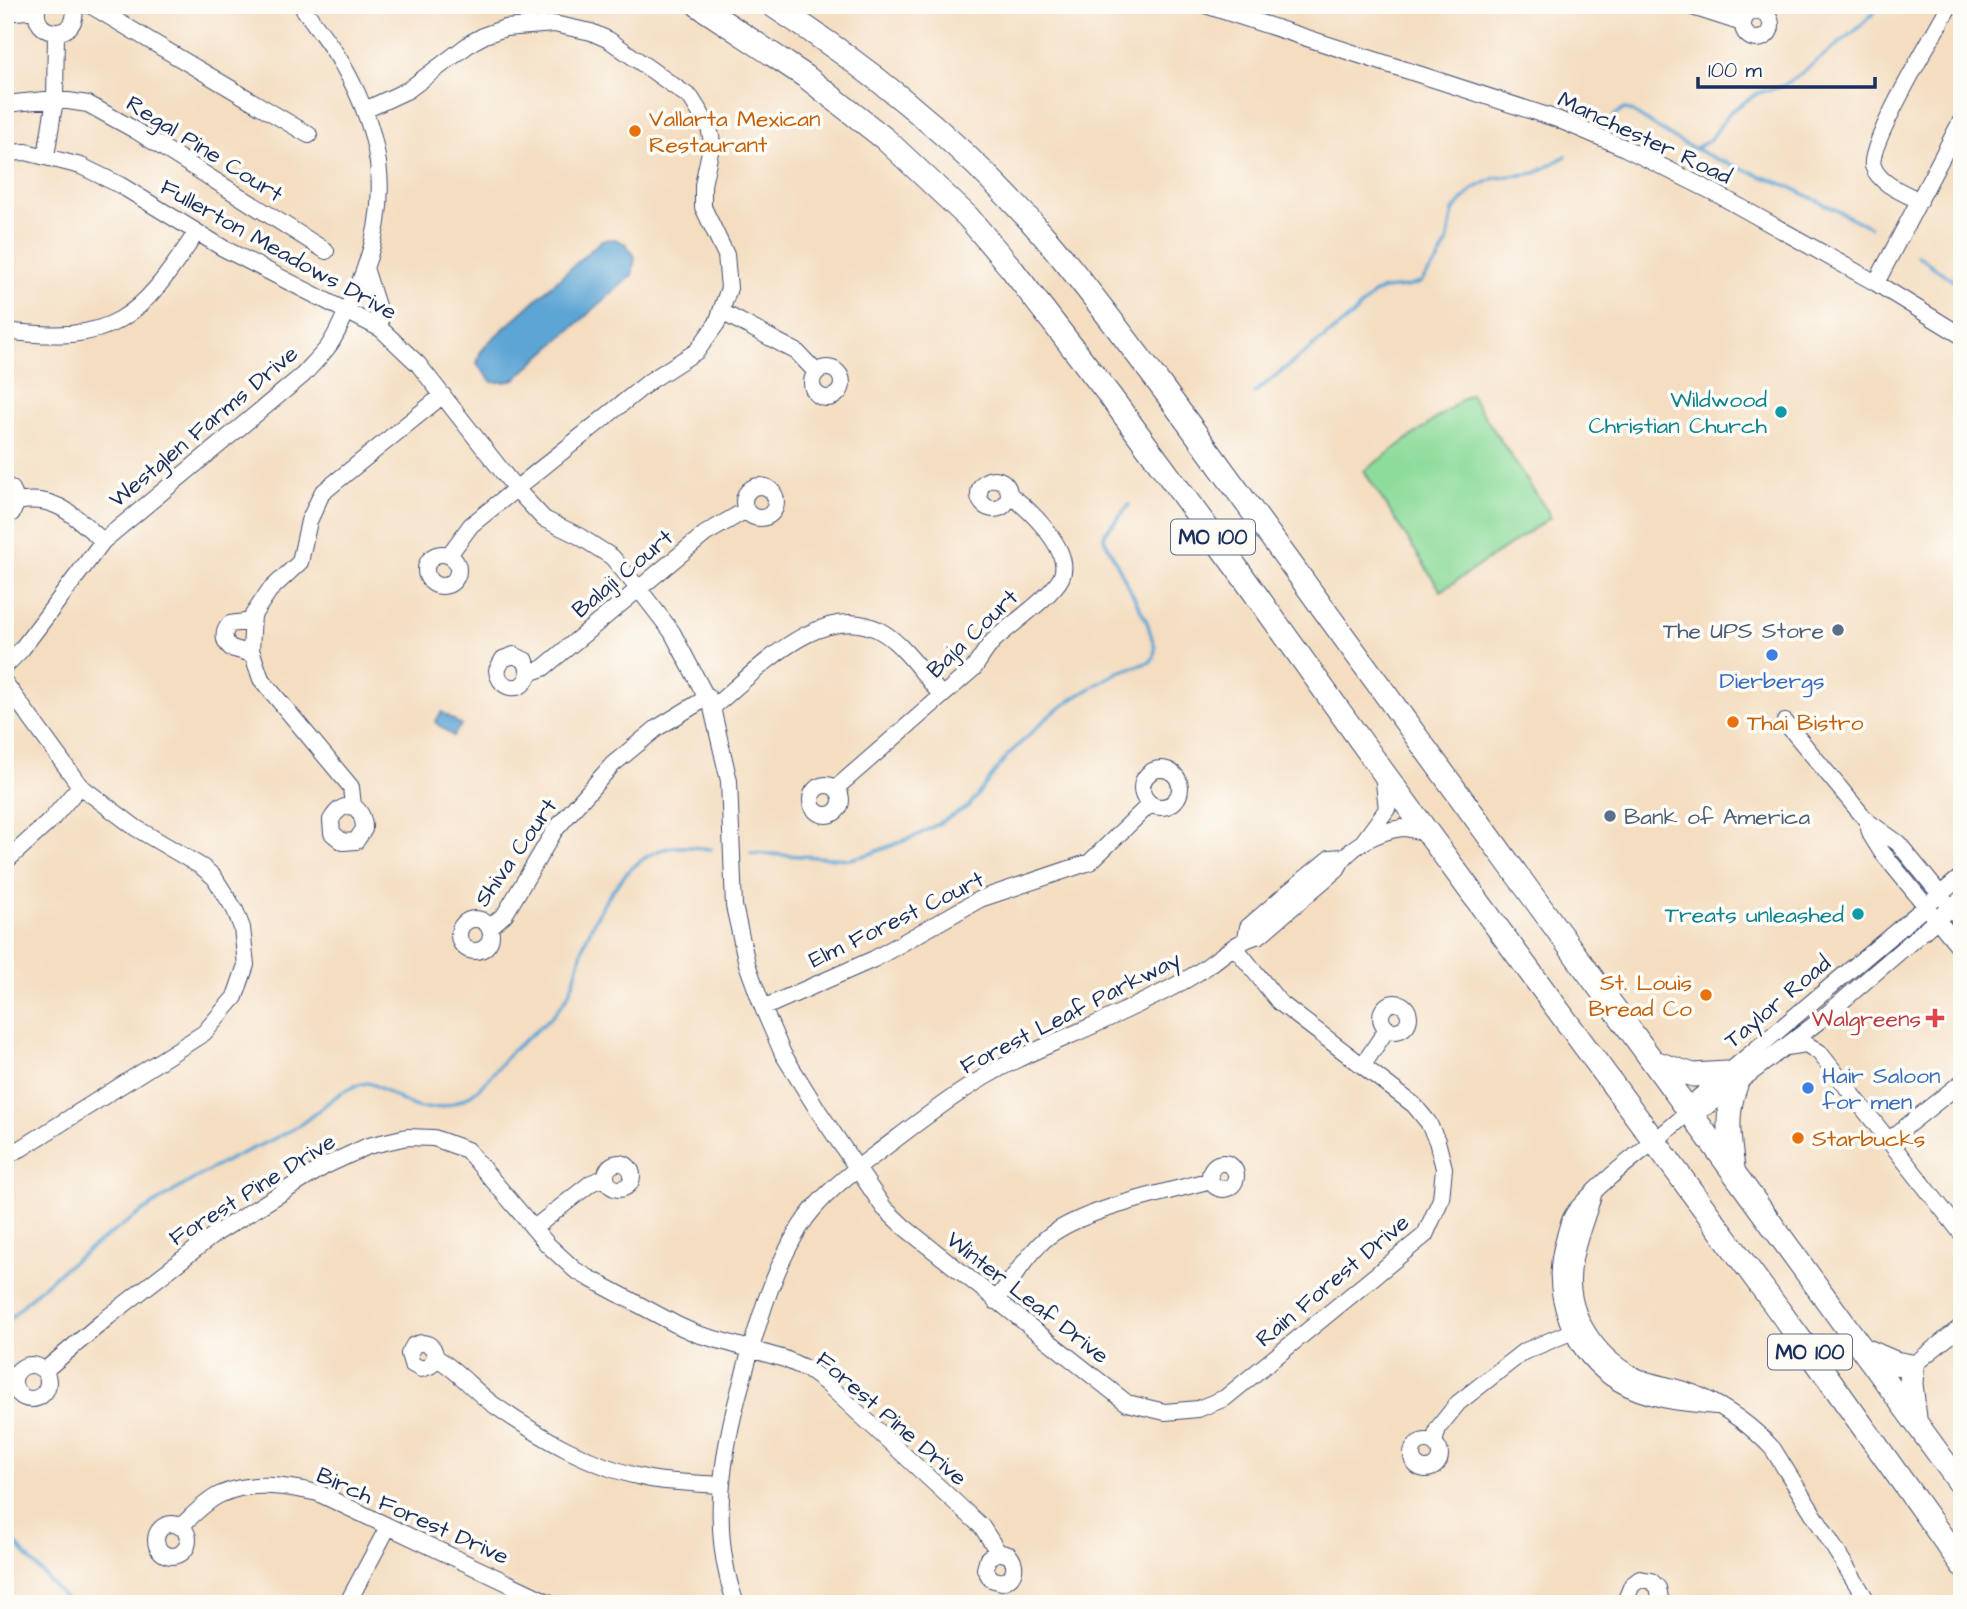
<svg xmlns="http://www.w3.org/2000/svg" width="1967" height="1609" viewBox="0 0 1967 1609" font-family="'Architects Daughter',sans-serif">
	<style>
		.green { fill: #8edc9b; stroke: #54867c; stroke-width: 2 }
		.water { fill: #5da5d4; stroke: #3c6a99; stroke-width: 2 }
		.lines { fill: none; stroke-linecap: round; stroke-linejoin: round }
		.stream { stroke: #5da5d4; stroke-width: 3.5 }
		.minor-casing { stroke: #3c496d; stroke-width: 18 }
		.highway-casing { stroke: #3c496d; stroke-width: 25 }
		.minor { stroke: #fff; stroke-width: 16 }
		.highway { stroke: #fff; stroke-width: 23 }
		.food-dot { fill: #e8710a; stroke: #fdfcf7; stroke-width: 2.5 }
		.culture-dot { fill: #0f9aa8; stroke: #fdfcf7; stroke-width: 2.5 }
		.service-dot { fill: #5c6f8a; stroke: #fdfcf7; stroke-width: 2.5 }
		.shop-dot { fill: #3f7fe0; stroke: #fdfcf7; stroke-width: 2.5 }
		.health-dot { fill: #e0444e; stroke: #fdfcf7; stroke-width: 2.5 }
		.labels { text-anchor: middle; stroke-width: 7; stroke-linejoin: round; paint-order: stroke }
		.shield { fill: #fdfcf7; stroke: #5f6c8c; stroke-width: 2 }
		.shield-label { font-size: 21px; font-weight: bold; fill: #1b2f5e }
		.food-label { font-size: 23px; fill: #c56008; stroke: #fdfcf7; text-anchor: start }
		.street-label { font-size: 23px; fill: #1b2f5e; stroke: #fdfcf7 }
		.culture-label { font-size: 23px; fill: #0d838f; stroke: #fdfcf7; text-anchor: end }
		.service-label { font-size: 23px; fill: #4e5e75; stroke: #fdfcf7; text-anchor: end }
		.shop-label { font-size: 23px; fill: #366cbe; stroke: #fdfcf7 }
		.health-label { font-size: 23px; fill: #be3a42; stroke: #fdfcf7; text-anchor: end }
	</style>
	<rect width="100%" height="100%" fill="#fdfcf7"/>
	<filter id="ink" filterUnits="userSpaceOnUse"><feTurbulence type="fractalNoise" baseFrequency=".0143" numOctaves="2"/><feDisplacementMap in="SourceGraphic" scale="14" xChannelSelector="R" yChannelSelector="G"/><feConvolveMatrix kernelMatrix="1 2 1 2 8 2 1 2 1" color-interpolation-filters="sRGB"/></filter>
	<filter id="wash" filterUnits="userSpaceOnUse"><feTurbulence type="fractalNoise" baseFrequency=".00686" numOctaves="4" result="noise"/><feDisplacementMap in="SourceGraphic" scale="28" xChannelSelector="R" yChannelSelector="G"/><feGaussianBlur stdDeviation="1.57" result="paint"/><feColorMatrix in="noise" values="0 0 0 0 0 0 0 0 0 0 0 0 0 0 0 0 0 1.4 0 .05"/><feComposite in="paint" operator="in"/></filter>
	<g filter="url(#wash)">
		<rect width="100%" height="100%" fill="#f4ddc0"/>
		<!-- green -->
		<path class="green" d="M1470,394L1551,517L1441,591L1364,471Z"/>
		<!-- water -->
		<path class="water" d="M615,239L626,244L635,257L632,275L515,379L505,382H492L477,364L480,353L489,342L602,240Z
			M442,712L461,725L453,736L435,722Z"/>
		<g class="lines">
			<!-- stream -->
			<path class="stream" d="M1614,116L1624,109L1630,110L1675,139L1716,159L1788,186L1870,227
				M1696,148L1710,140L1730,112L1758,93L1783,86L1799,75L1856,30L1882,5
				M1917,255L1962,287
				M1254,393L1352,316L1373,294L1383,289L1406,287L1420,283L1438,261L1447,243L1453,211L1473,189L1495,178L1536,173L1566,156
				M751,853L850,859L870,854L918,835L968,807L1009,754L1050,715L1076,697L1118,672L1150,662L1154,657L1155,648L1147,622L1104,539L1105,533L1129,505
				M5,1325C34,1290 70,1263 106,1237C148,1207 192,1178 238,1155C258,1146 278,1138 296,1127C320,1113 339,1086 368,1083C387,1088 402,1105 421,1108C437,1110 459,1103 472,1094C488,1083 498,1065 512,1051C531,1033 555,1019 568,995C577,978 579,957 586,939C601,903 631,852 674,847C686,846 699,848 711,849
				M5,1532L70,1604"/>
		</g>
	</g>
	<g filter="url(#ink)">
		<g class="lines">
			<defs>
				<path id="minor" d="M38,5C28,41 84,41 73,5
					M90,5L309,135
					M1205,5L1557,119L1623,147L1717,194L1876,283L1962,336
					M1686,5L1742,23
					M1743 25a14 14 0 1 1 28 0a14 14 0 1 1-28 0Z
					M5,13L37,10
					M5,104L55,99L88,104L135,130L326,251
					M365,110L408,90L472,42L485,35L505,28L554,24L591,32L609,40L691,98L709,127L712,142L703,185V207L726,255L729,288L717,323L697,351L650,381L471,525L449,555
					M5,153L26,152L81,166L120,185L223,248L381,329L418,364L516,489L544,519L579,536L612,557L638,588L672,632L712,708L729,781L734,906L747,964L763,1008L783,1054L819,1112L884,1208L904,1227L1127,1403L1165,1412L1198,1409L1225,1398L1425,1235L1441,1199L1444,1168L1437,1141L1428,1122L1414,1105L1279,1002L1235,947
					M46,156L55,99L56,33
					M1920,201C1904,193 1879,184 1873,166C1867,146 1934,34 1947,10
					M365,268L377,306L381,329
					M1876,283L1962,119
					M722,312L797,352L816,372
					M5,331C114,345 139,319 196,233
					M812 383a15 15 0 1 1 30 0a15 15 0 1 1-30 0Z
					M979 494a15 15 0 1 1 30 0a15 15 0 1 1-30 0Z
					M5,485L12,489L17,502L12,513L5,517
					M744 502a16 16 0 1 1 32 0a16 16 0 1 1-32 0Z
					M17,502C57,494 75,517 103,541
					M426 570a16 16 0 1 1 32 0a16 16 0 1 1-32 0Z
					M252,621L230,624C222,632 223,641 231,648L252,654
					M5,666L21,650L103,541L303,375C311,366 320,357 328,347C339,332 346,311 354,295C393,211 387,141 341,62C329,42 314,24 301,5
					M529,673L526,661L514,655L503,659L497,670C499,691 524,694 529,673L543,668L705,534L746,510
					M5,683L80,786L136,828L202,867L214,877L235,910L242,928L246,965L235,997L204,1033L22,1148L5,1156
					M712,708C755,673 822,597 882,632C903,644 925,676 941,695
					M1785,722L1867,821
					M1142 788a19 19 0 1 1 38 0a19 19 0 1 1-38 0Z
					M811 800a15 15 0 1 1 30 0a15 15 0 1 1-30 0Z
					M836,788L974,668C980,659 986,649 993,641C1010,625 1051,597 1061,578C1074,551 1029,509 1010,495
					M353,806C342,805 336,811 331,820L332,833L343,842L356,841L364,829C364,820 362,812 353,806L351,787L261,679L251,650L253,615L269,591L300,562L309,521L322,493L443,395
					M1363,842L1387,809L1383,774
					M5,862L50,821L80,786
					M459 935a16 16 0 1 1 32 0a16 16 0 1 1-32 0Z
					M1962,921L1898,843L1867,821L1871,835L1881,851L1962,950
					M489,928L505,914L555,830L612,765L657,728L708,697
					M1246,938L1248,927L1285,895L1330,858L1342,857
					M1381 1017a14 14 0 1 1 28 0a14 14 0 1 1-28 0Z
					M763,1008L874,959L980,899L1090,862L1150,804
					M1786,1047L1806,1044L1819,1052L1962,1234
					M1363,1065L1387,1029
					M1690,1112L1706,1107L1819,1021L1962,898
					M1889,1140L1962,1082
					M606 1176a13 13 0 1 1 26 0a13 13 0 1 1-26 0Z
					M1210 1176a13 13 0 1 1 26 0a13 13 0 1 1-26 0Z
					M1593,1195C1585,1224 1571,1253 1572,1284C1574,1323 1602,1361 1638,1377C1657,1385 1681,1386 1700,1396C1728,1409 1752,1426 1773,1449L1869,1604
					M534,1228L591,1183L606,1177
					M995,1301C1011,1282 1025,1258 1043,1241C1076,1210 1165,1193 1211,1180
					M435,1357L430,1366L421,1369L412,1364L409,1354L414,1345C425,1340 435,1345 435,1357C458,1370 474,1391 494,1405C541,1438 593,1468 650,1479C673,1483 697,1483 720,1485
					M14 1382a17 17 0 1 1 34 0a17 17 0 1 1-34 0Z
					M1912,1366L1962,1326
					M44,1371L108,1317L215,1234L325,1166L368,1146L407,1137L434,1138L467,1150L547,1244L575,1270L589,1278L677,1325L697,1334L785,1359L807,1369L826,1383L982,1527L998,1552L1009,1555C1018,1566 1015,1578 1002,1582L991,1579L985,1569L988,1558L998,1552
					M1717,1406C1685,1403 1647,1400 1619,1383C1572,1355 1549,1295 1563,1244C1566,1232 1569,1218 1577,1209C1599,1184 1628,1162 1653,1142C1670,1128 1687,1116 1699,1097L1962,876
					M1412 1455a14 14 0 1 1 28 0a14 14 0 1 1-28 0Z
					M1434,1443L1438,1428L1458,1403L1523,1352L1573,1331L1581,1325
					M156 1540a16 16 0 1 1 32 0a16 16 0 1 1-32 0Z
					M180,1527C192,1516 205,1502 219,1495C250,1480 286,1486 318,1493L552,1604
					M347,1604L388,1527
					M736,1604C711,1536 720,1464 738,1396C754,1338 768,1279 800,1227C818,1198 848,1175 876,1154C920,1121 966,1084 1016,1060C1051,1043 1087,1029 1122,1012C1147,1000 1174,988 1197,973C1218,961 1236,940 1260,935L1337,869C1347,847 1378,831 1402,828C1412,828 1421,832 1430,835
					M1624,1604L1632,1585L1640,1579L1651,1581L1658,1588L1660,1598L1658,1604"/>
				<path id="highway" d="M698,5L805,76L885,139L968,217L1011,268L1110,396L1244,578L1383,772L1811,1354L1962,1565
					M772,5C875,71 970,150 1050,243C1091,292 1129,343 1167,394L1962,1486
					M1654,1062L1693,1075L1727,1073
					M1733,1168C1729,1139 1725,1113 1736,1085
					M1865,1350L1895,1363L1912,1366L1911,1384L1915,1418"/>
			</defs>
			<!-- minor casing -->
			<use href="#minor" class="minor-casing"/>
			<!-- highway casing -->
			<use href="#highway" class="highway-casing"/>
			<!-- minor -->
			<use href="#minor" class="minor"/>
			<!-- highway -->
			<use href="#highway" class="highway"/>
		</g>
	</g>
	<!-- markers -->
	<g class="food-dot">
		<circle cx="635" cy="131" r="7"/>
		<circle cx="1733" cy="722" r="7"/>
		<circle cx="1706" cy="995" r="7"/>
		<circle cx="1798" cy="1138" r="7"/>
	</g>
	<g class="culture-dot">
		<circle cx="1781" cy="412" r="7"/>
		<circle cx="1858" cy="914" r="7"/>
	</g>
	<g class="service-dot">
		<circle cx="1838" cy="630" r="7"/>
		<circle cx="1610" cy="816" r="7"/>
	</g>
	<g class="shop-dot">
		<circle cx="1772" cy="655" r="7"/>
		<circle cx="1808" cy="1088" r="7"/>
	</g>
	<path class="health-dot" d="M1931.5 1007.5h7v7h7v7h-7v7h-7v-7h-7v-7h7z"/>
	<g class="labels">
		<!-- shield labels -->
		<g class="shield">
			<rect x="1171" y="519.5" width="84" height="35" rx="5"/>
			<rect x="1768" y="1334.5" width="84" height="35" rx="5"/>
		</g>
		<g class="shield-label">
			<text x="1213" y="544">MO 100</text>
			<text x="1810" y="1359">MO 100</text>
		</g>
		<!-- food labels -->
		<g class="food-label">
			<text x="649" y="126">Vallarta Mexican<tspan x="649" dy="26">Restaurant</tspan></text>
			<text x="1747" y="730">Thai Bistro</text>
			<text x="1692" y="990" text-anchor="end">St. Louis<tspan x="1692" dy="26">Bread Co</tspan></text>
			<text x="1812" y="1146">Starbucks</text>
		</g>
		<!-- street labels -->
		<g class="street-label">
			<text transform="translate(1645 137) rotate(25)" y="8">Manchester Road</text>
			<text transform="translate(205 148) rotate(32)" y="8">Regal Pine Court</text>
			<text transform="translate(279 249) rotate(29)" y="8">Fullerton Meadows Drive</text>
			<text transform="translate(203 426) rotate(-40)" y="8">Westglen Farms Drive</text>
			<text transform="translate(622 573) rotate(-40)" y="8">Balaji Court</text>
			<text transform="translate(972 633) rotate(-44)" y="8">Baja Court</text>
			<text transform="translate(515 852) rotate(-55)" y="8">Shiva Court</text>
			<text transform="translate(896 919) rotate(-26)" y="8">Elm Forest Court</text>
			<text transform="translate(1777 1001) rotate(-40)" y="8">Taylor Road</text>
			<text transform="translate(1070 1012) rotate(-27)" y="8">Forest Leaf Parkway</text>
			<text transform="translate(252 1189) rotate(-32)" y="8">Forest Pine Drive</text>
			<text transform="translate(1332 1280) rotate(-40)" y="8">Rain Forest Drive</text>
			<text transform="translate(1028 1297) rotate(38)" y="8">Winter Leaf Drive</text>
			<text transform="translate(892 1418) rotate(41)" y="8">Forest Pine Drive</text>
			<text transform="translate(413 1515) rotate(24)" y="8">Birch Forest Drive</text>
		</g>
		<!-- culture labels -->
		<g class="culture-label">
			<text x="1767" y="407">Wildwood<tspan x="1767" dy="26">Christian Church</tspan></text>
			<text x="1844" y="922">Treats unleashed</text>
		</g>
		<!-- service labels -->
		<g class="service-label">
			<text x="1824" y="638">The UPS Store</text>
			<text x="1624" y="824" text-anchor="start">Bank of America</text>
		</g>
		<!-- shop labels -->
		<g class="shop-label">
			<text x="1772" y="688">Dierbergs</text>
			<text x="1822" y="1083" text-anchor="start">Hair Saloon<tspan x="1822" dy="26">for men</tspan></text>
		</g>
		<!-- health labels -->
		<g class="health-label">
			<text x="1921" y="1026">Walgreens</text>
		</g>
	</g>
	<!-- margin -->
	<rect width="1967" height="1609" fill="none" stroke="#fdfcf7" stroke-width="28"/>
	<!-- scale -->
	<path d="M1698 77v10h177v-10" fill="none" stroke="#1b2f5e" stroke-width="3.5"/>
	<text x="1708" y="77" font-size="21" fill="#1b2f5e" stroke="#fdfcf7" stroke-width="5" paint-order="stroke">100 m</text>
</svg>
